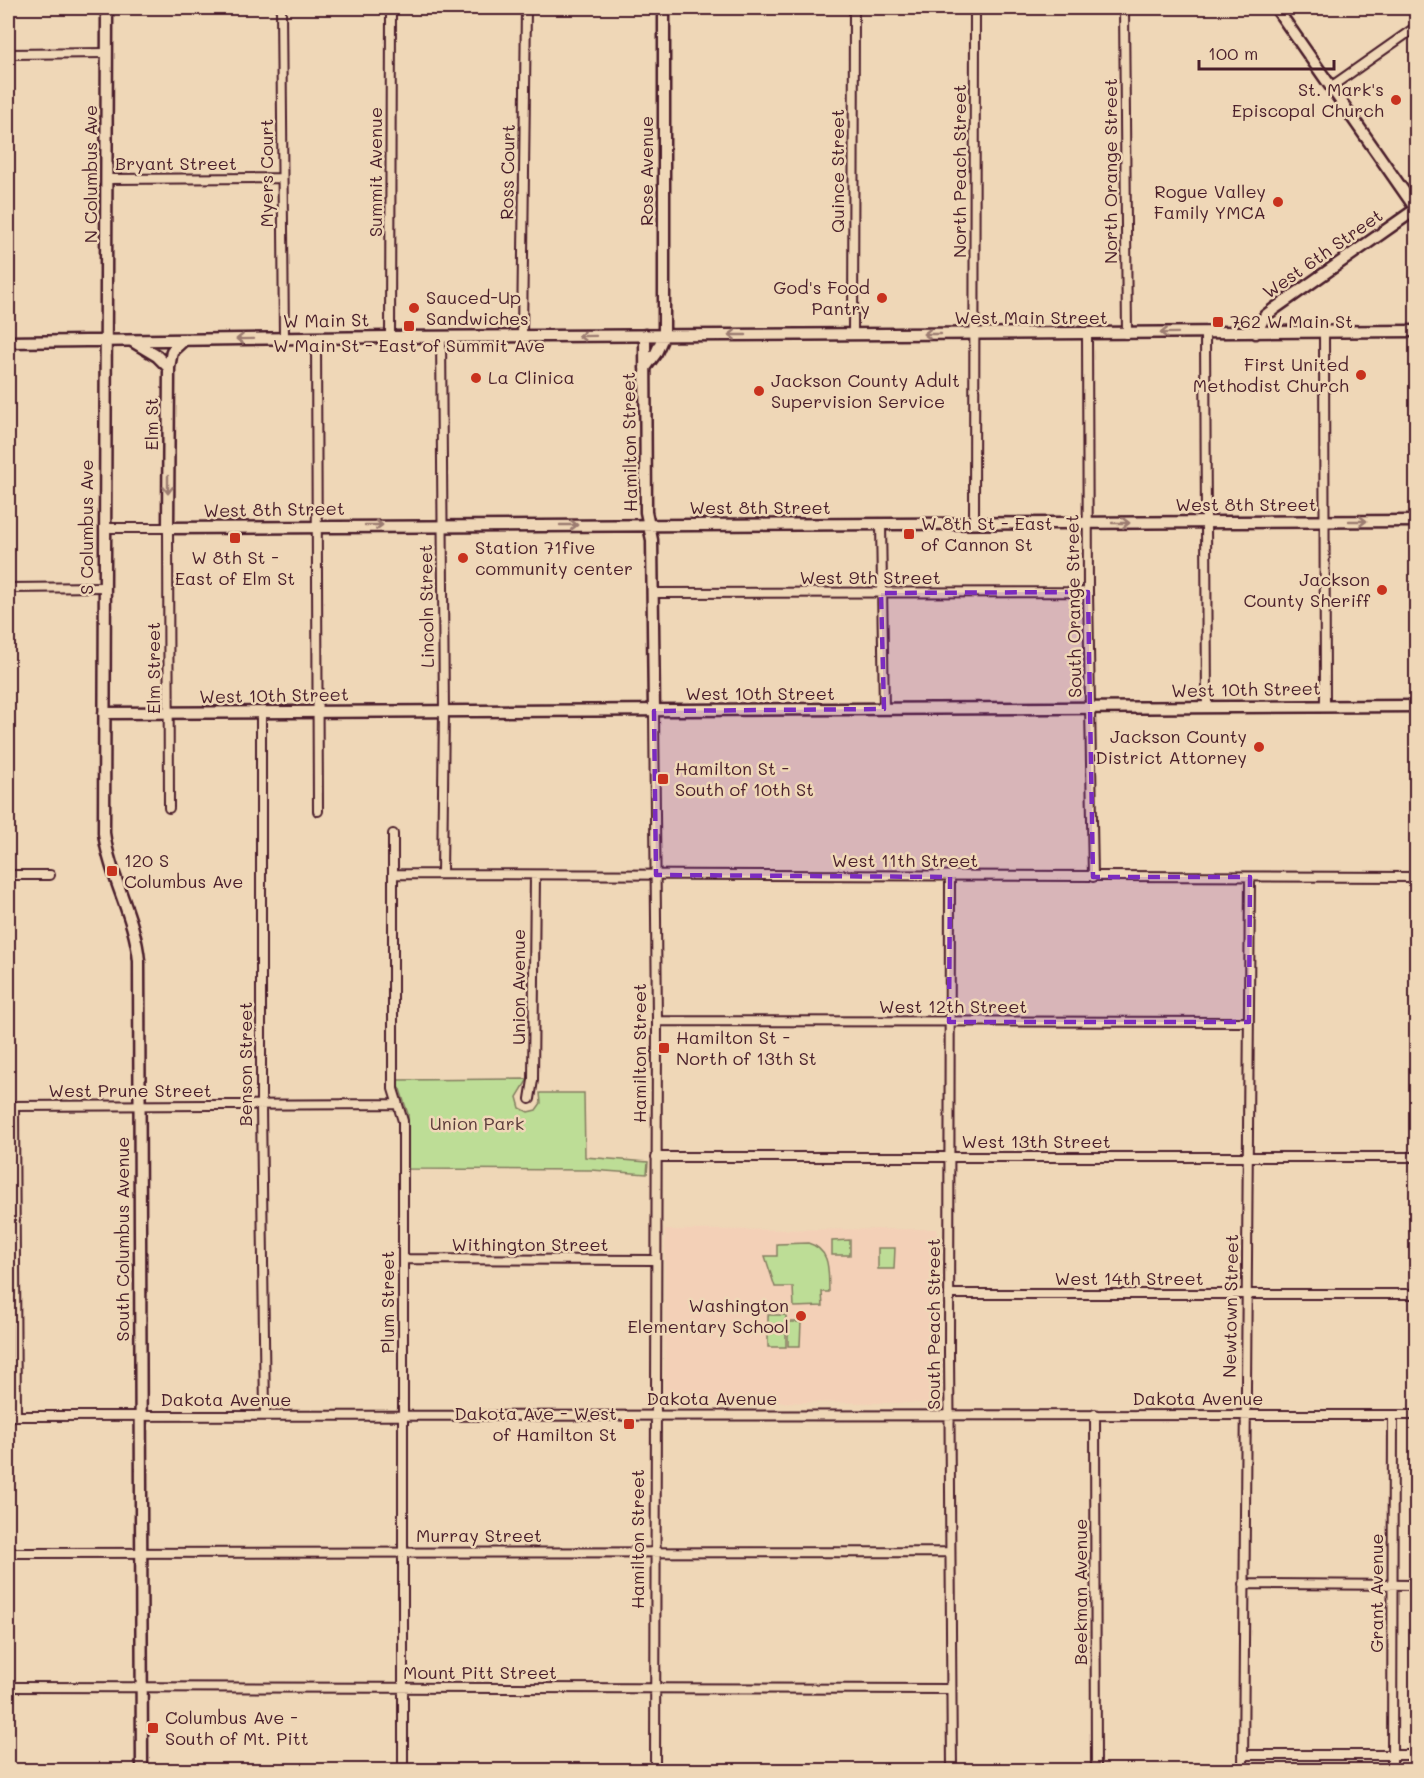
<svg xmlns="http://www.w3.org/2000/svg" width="1424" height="1778" viewBox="0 0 1424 1778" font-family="Mali,sans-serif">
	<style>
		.built { fill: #f3d0b7 }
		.green { fill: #bddd96; stroke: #847e60; stroke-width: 1.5 }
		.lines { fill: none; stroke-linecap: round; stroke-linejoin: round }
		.street-casing { stroke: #4a1f2b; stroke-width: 12 }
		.secondary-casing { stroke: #4a1f2b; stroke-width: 15 }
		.street { stroke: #efd7b7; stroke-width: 8 }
		.secondary { stroke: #efd7b7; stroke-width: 10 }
		.oneway { stroke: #9c7b71 }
		.marked { fill: #7b2cbf; fill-opacity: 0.2; stroke: #7b2cbf; stroke-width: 4.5; stroke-dasharray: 12 8; stroke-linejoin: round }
		.poi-dot { fill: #c8321e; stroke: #efd7b7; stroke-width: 2 }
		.labels { text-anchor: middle; stroke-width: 5; stroke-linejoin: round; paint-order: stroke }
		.poi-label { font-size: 18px; fill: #4a1f2b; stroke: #efd7b7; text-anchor: start }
		.street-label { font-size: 18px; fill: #4a1f2b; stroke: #efd7b7 }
		.park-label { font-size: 18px; fill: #5b3c3b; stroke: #efd7b7 }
	</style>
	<rect width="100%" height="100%" fill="#efd7b7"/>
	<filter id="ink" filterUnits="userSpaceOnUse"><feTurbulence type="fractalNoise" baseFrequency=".0167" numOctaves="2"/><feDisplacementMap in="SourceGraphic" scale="12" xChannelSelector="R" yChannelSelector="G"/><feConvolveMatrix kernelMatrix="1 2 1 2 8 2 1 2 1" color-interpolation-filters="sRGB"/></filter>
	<g filter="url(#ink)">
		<!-- built -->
		<path class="built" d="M937,1229V1403L664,1402L665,1230Z"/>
		<!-- green -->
		<path class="green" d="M528,1079L517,1097L520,1108L528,1112L536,1110L541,1103L540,1093H584L585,1157L648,1162L647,1174L591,1170L408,1169V1114L397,1080Z
			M850,1240V1255H832V1241Z
			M808,1243C832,1250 828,1272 829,1292H822L823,1306L794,1307L793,1287H775L765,1256H777V1244Z
			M878,1248H895L894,1269H878Z
			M768,1315H786V1347H768Z
			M788,1322H801L800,1346H788Z"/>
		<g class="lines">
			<defs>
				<path id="street" d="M281,8L284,338
					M1124,8L1127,334
					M8,54L107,53
					M1332,86L1416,27
					M107,179L282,178
					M1324,332L1325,706
					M1205,333L1207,707
					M1087,334L1088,592L1093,877
					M853,335L854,8
					M522,336L526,8
					M390,337L391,8
					M441,337L444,711L442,874
					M316,338L318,811
					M974,523L975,8
					M881,524L884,709
					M104,528H168L169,808
					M8,588L104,587
					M653,593L1088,592
					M654,711L657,1021L655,1770
					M261,713V1106L265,1414
					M393,834V1089L403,1121V1770
					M393,874L1416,877
					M8,875H50
					M950,877L949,1352L952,1770
					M657,1021L1249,1022
					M530,1099L533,1080L535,875
					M8,1106L397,1104
					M14,1107L16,1416
					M656,1157H1416
					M403,1259L656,1260
					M949,1294H1416
					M1095,1414L1096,1770
					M8,1416L1416,1415
					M8,1553L950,1552
					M1244,1584L1416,1585
					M8,1687L951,1689
					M1243,1755H1416
					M1243,1770L1250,877
					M1392,1770L1393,1415"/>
				<path id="secondary" d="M107,8L104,833C110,878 135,916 139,961L142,1770
					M1276,8L1416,209
					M1256,333L1265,316L1274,309L1416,209
					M645,335L646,512L652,540L654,711
					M132,341L157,356L169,368L168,528L1416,521
					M8,342L390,337L1416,331
					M169,368L172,351L184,340
					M645,368L656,353L664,335V8
					M104,713L1416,706"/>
			</defs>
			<!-- street casing -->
			<use href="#street" class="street-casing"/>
			<!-- secondary casing -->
			<use href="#secondary" class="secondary-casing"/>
			<!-- street -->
			<use href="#street" class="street"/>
			<!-- secondary -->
			<use href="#secondary" class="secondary"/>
		</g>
		<!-- one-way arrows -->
		<defs><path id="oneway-shaft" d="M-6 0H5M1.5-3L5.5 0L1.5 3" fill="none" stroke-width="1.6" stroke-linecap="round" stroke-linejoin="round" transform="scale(1.5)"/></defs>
		<g class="oneway">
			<use href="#oneway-shaft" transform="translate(1169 333) rotate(179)"/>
			<use href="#oneway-shaft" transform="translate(932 334) rotate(180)"/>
			<use href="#oneway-shaft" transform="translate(737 335) rotate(180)"/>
			<use href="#oneway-shaft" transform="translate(587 336) rotate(179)"/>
			<use href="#oneway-shaft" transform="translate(245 339) rotate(179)"/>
			<use href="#oneway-shaft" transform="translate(168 485) rotate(90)"/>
			<use href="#oneway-shaft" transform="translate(1358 521)"/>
			<use href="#oneway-shaft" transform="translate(1121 523)"/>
			<use href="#oneway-shaft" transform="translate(374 525)"/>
			<use href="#oneway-shaft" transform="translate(569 525)"/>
		</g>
	</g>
	<!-- marked area -->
	<path class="marked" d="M1088,592L1093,877H1250L1249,1022H949L950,877L656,875L654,711L884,709L881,593Z"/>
	<!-- markers -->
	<g class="poi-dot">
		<circle cx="1396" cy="100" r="6"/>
		<circle cx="1278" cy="202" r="6"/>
		<circle cx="882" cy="298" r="6"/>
		<circle cx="414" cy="308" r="6"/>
		<rect x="1212" y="316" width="12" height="12" rx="3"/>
		<rect x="403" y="320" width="12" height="12" rx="3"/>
		<circle cx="1361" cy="375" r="6"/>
		<circle cx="476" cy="378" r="6"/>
		<circle cx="759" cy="391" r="6"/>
		<rect x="903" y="528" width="12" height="12" rx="3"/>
		<rect x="229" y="532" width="12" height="12" rx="3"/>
		<circle cx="463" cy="558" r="6"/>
		<circle cx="1382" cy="590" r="6"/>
		<circle cx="1259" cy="747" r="6"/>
		<rect x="657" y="773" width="12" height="12" rx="3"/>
		<rect x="106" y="865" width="12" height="12" rx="3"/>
		<rect x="658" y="1042" width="12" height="12" rx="3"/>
		<circle cx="801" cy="1316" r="6"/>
		<rect x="623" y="1418" width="12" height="12" rx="3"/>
		<rect x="147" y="1722" width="12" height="12" rx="3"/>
	</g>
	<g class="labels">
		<!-- poi labels -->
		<g class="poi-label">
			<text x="1384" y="96" text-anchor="end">St. Mark's<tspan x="1384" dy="21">Episcopal Church</tspan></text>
			<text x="1266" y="198" text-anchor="end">Rogue Valley<tspan x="1266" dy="21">Family YMCA</tspan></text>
			<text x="870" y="294" text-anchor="end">God's Food<tspan x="870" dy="21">Pantry</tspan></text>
			<text x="426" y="304">Sauced-Up<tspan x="426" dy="21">Sandwiches</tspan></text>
			<text x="1230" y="328">762 W Main St</text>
			<text x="409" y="352" text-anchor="middle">W Main St - East of Summit Ave</text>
			<text x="1349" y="371" text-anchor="end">First United<tspan x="1349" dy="21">Methodist Church</tspan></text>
			<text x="488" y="384">La Clinica</text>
			<text x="771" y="387">Jackson County Adult<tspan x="771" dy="21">Supervision Service</tspan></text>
			<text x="921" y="530">W 8th St - East<tspan x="921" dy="21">of Cannon St</tspan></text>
			<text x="475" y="554">Station 71five<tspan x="475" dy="21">community center</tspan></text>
			<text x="235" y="564" text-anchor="middle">W 8th St -<tspan x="235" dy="21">East of Elm St</tspan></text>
			<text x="1370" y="586" text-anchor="end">Jackson<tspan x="1370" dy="21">County Sheriff</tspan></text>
			<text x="1247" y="743" text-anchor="end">Jackson County<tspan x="1247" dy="21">District Attorney</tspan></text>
			<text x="675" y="775">Hamilton St -<tspan x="675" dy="21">South of 10th St</tspan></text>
			<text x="124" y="867">120 S<tspan x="124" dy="21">Columbus Ave</tspan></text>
			<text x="676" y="1044">Hamilton St -<tspan x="676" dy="21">North of 13th St</tspan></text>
			<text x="789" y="1312" text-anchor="end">Washington<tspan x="789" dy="21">Elementary School</tspan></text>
			<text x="617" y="1420" text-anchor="end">Dakota Ave - West<tspan x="617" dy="21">of Hamilton St</tspan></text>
			<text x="165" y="1724">Columbus Ave -<tspan x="165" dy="21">South of Mt. Pitt</tspan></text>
		</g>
		<!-- street labels -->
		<g class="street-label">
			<text x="176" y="170">Bryant Street</text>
			<text transform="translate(647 171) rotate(-90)" y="6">Rose Avenue</text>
			<text transform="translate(838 171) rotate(-90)" y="6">Quince Street</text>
			<text transform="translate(960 171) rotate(-90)" y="6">North Peach Street</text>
			<text transform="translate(1111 171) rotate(-90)" y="6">North Orange Street</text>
			<text transform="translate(376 172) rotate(-90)" y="6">Summit Avenue</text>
			<text transform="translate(508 172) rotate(-89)" y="6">Ross Court</text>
			<text transform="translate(267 173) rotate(-90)" y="6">Myers Court</text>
			<text transform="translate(91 174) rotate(-90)" y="6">N Columbus Ave</text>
			<text transform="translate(1323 254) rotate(-35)" y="6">West 6th Street</text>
			<text x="1031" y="324">West Main Street</text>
			<text transform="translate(326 321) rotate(-1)" y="6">W Main St</text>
			<text transform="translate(152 424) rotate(-90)" y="6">Elm St</text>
			<text transform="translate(630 442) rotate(-91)" y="6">Hamilton Street</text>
			<text x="1246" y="511">West 8th Street</text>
			<text x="760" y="514">West 8th Street</text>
			<text transform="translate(274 510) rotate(-1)" y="6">West 8th Street</text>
			<text transform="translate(87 527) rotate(-90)" y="6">S Columbus Ave</text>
			<text x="870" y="584">West 9th Street</text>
			<text transform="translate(427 606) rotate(-91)" y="6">Lincoln Street</text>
			<text transform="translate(1074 606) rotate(-91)" y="6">South Orange Street</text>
			<text transform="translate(154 668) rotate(-90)" y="6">Elm Street</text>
			<text transform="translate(1246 690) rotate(-1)" y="6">West 10th Street</text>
			<text x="760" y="700">West 10th Street</text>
			<text transform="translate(274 696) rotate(-1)" y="6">West 10th Street</text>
			<text x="905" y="867">West 11th Street</text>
			<text transform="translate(519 987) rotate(-90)" y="6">Union Avenue</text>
			<text x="953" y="1013">West 12th Street</text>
			<text transform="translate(640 1053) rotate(-90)" y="6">Hamilton Street</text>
			<text transform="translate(246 1064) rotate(-90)" y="6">Benson Street</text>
			<text x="130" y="1097">West Prune Street</text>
			<text x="1036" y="1148">West 13th Street</text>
			<text transform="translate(123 1239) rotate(-90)" y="6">South Columbus Avenue</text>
			<text x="530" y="1251">Withington Street</text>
			<text x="1129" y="1285">West 14th Street</text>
			<text transform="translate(388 1302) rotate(-90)" y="6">Plum Street</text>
			<text transform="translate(1231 1306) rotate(-89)" y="6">Newtown Street</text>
			<text transform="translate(934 1324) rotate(-90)" y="6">South Peach Street</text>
			<text x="712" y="1405">Dakota Avenue</text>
			<text x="1198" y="1405">Dakota Avenue</text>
			<text x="226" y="1406">Dakota Avenue</text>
			<text x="479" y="1542">Murray Street</text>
			<text transform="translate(638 1539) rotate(-90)" y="6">Hamilton Street</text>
			<text transform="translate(1081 1592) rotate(-90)" y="6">Beekman Avenue</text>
			<text transform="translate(1377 1593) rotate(-90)" y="6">Grant Avenue</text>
			<text x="480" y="1679">Mount Pitt Street</text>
		</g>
		<!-- park labels -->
		<g class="park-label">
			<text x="477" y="1130">Union Park</text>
		</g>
	</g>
	<!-- margin -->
	<rect width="1424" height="1778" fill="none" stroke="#efd7b7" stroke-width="30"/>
	<rect x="15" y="15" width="1394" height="1748" fill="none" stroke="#4a1f2b" stroke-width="2" filter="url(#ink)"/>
	<!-- scale -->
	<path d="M1199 60v9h135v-9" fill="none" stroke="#4a1f2b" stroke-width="3"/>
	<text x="1208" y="60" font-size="18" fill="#4a1f2b" stroke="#efd7b7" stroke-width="4.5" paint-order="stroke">100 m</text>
</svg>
